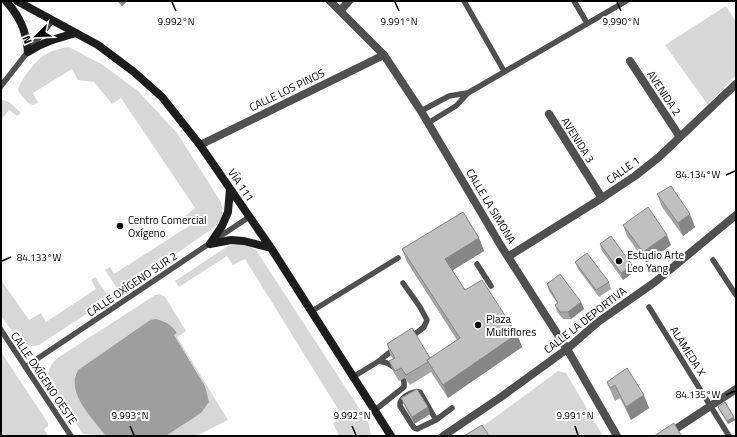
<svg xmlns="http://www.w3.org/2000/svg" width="737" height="437" viewBox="0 0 737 437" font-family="'Titillium Web',sans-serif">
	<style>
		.green { fill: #d7d7d7 }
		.water { fill: #9e9e9e }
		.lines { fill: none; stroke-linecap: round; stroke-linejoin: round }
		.lane { stroke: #505050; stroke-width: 5.5 }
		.street { stroke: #505050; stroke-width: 8 }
		.secondary { stroke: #1d1d1d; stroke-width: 8 }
		.wall { fill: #a5a5a5 }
		.shaded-wall { fill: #868686 }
		.building { fill: #c0c0c0; stroke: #868686 }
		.ticks { fill: none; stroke: #000; stroke-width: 1.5 }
		.poi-dot { fill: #000; stroke: #fff; stroke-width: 1.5 }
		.labels { text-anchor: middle; stroke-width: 4; stroke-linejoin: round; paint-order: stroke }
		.street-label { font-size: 11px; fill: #000; stroke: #fff }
		.poi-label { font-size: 11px; fill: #000; stroke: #fff; text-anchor: start }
		.ticks-label { font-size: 10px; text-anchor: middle; fill: #000; stroke: #fff; stroke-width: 4; stroke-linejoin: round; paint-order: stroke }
	</style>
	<rect width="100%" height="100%" fill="#fff"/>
	<!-- green -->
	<path class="green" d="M726,6L736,22V75L708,105L665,45Z
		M69,47L103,65L138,91L177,133L221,202C224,215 222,220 212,229L129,286L122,290L117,288L105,270L110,267L114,274L189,226L184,217L195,208L121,98L112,104L94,82L78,80L72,69L33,93L38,103L33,105L28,103L18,91C19,81 37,59 46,54C53,50 61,48 69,47Z
		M3,100L9,102L21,113L17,116L9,110L1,120V102Z
		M236,244H244L256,250L368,422L371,435L370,436H339L333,423L343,417L245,259L233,265L227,256L179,287L175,281L228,246Z
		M95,277L106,293V301L39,345L29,347L21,344L2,317L1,280L29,320L41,313L46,322L96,289L91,280Z
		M160,294L165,297L186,331L177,337L228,420L196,436H166L201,413L206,392L205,386L174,335L177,333L150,320L78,370L75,376L80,400L106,436L83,434L49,382C47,372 49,367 56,359L146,301L155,295Z
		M1,352L48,423V426L44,429L48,436H1Z
		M558,371L566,373L603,436H487L482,427Z"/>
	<!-- water -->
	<path class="water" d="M156,319C166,322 171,324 177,333L174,335L205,386L209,402L201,413L166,436H106C93,419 65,392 78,370L150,320Z"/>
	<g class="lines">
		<!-- lane -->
		<path class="lane" d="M464,1L504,71
			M574,1L587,23
			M1,86L52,21
			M421,111L449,96L467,93
			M428,123L456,106L468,93L626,1
			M713,260L736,295
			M477,264L491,286
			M403,283L420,307L427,320L424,327L410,338
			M649,307L729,436
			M312,311L398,258
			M1,330L71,436
			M379,361L387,363L395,368
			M25,367L249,217
			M353,377L379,361L394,349
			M375,410L404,387V382L403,379
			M436,420L420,392C412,391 399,397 400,406L414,428L417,429L436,420L452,408"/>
		<!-- street -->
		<path class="street" d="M330,1L384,55L421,111L501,246L567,349L617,436
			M340,11L349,1
			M630,61L680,137
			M549,114L602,198
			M200,145L384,55
			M509,256L602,198L635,176L659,157L736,84
			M443,436L501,397L567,349L598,322L655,282L736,215
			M665,436L736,389"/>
		<!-- secondary -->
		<path class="secondary" d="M6,1C20,17 26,30 28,52
			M17,1L98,45L134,72L162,97L200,145L271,248L391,436
			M28,52C43,42 58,38 76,33
			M210,244L231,240L244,241L271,248
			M210,244L222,226L228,212L230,189"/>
	</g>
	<!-- wall -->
	<path class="wall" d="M117,1H127L122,6Z
		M657,194L695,227L683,236L662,207Z
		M623,225L671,245L646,263L627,236Z
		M479,238L484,251L452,270L465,290L517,334L522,347L448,398L431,372L410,385L405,378L399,381L393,371L389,361L393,359L390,354L387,344L430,358L457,340L407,262L402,249Z
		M600,244L632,265L635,271L623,280L602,251Z
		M575,262L609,282L611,289L599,297L578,269Z
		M547,284L581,302L584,309L571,319H563L557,312L555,305L557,303L549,291Z
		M627,368L649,408L631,420L620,398L615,401L607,382Z
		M401,398L428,407L430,414L414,424L404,405Z
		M718,407L735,420L728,424L719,410Z"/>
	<!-- shaded-wall -->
	<path class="shaded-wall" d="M120,1H127L122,6Z
		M690,214L695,227L683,236L678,223Z
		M667,235L671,245L646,263L643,252Z
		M479,238L484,251L450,272L445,259Z
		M632,265L635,271L623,280L621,273Z
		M581,302L584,309L571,319L568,312Z
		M517,334L522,347L448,398L443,385Z
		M644,395L649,408L631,420L626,407Z
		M428,407L430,414L414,424L412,417Z
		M734,417L735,420L728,424L727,421Z"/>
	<!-- building -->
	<path class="building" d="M671,186L690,214L678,223L657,194Z
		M648,207L667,235L643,252L623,225Z
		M463,212L479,238L445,259L465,290L482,280L517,334L443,385L427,360L460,338L402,249Z
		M611,236L632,265L621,273L600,244Z
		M587,253L609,282L596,290L575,262Z
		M560,274L581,302L568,312H560L555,305L558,303L547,284Z
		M412,328L430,358L427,360L428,362L406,375L401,368L395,371L389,361L395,358L387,344Z
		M627,368L644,395L626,407L615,385L610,388L607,382Z
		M417,389L428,407L412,417L401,398Z
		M725,402L734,417L727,421L718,407Z
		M674,423L681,435L679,436H654Z
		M482,425L489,436H464Z"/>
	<!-- ticks -->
	<path class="ticks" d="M172,2L176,11M395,2L399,11M617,2L621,11M726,175L735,171M2,261L11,257M726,395L735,391M130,426L134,435M352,426L356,435M575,426L578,435"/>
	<!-- markers -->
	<g class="poi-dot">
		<circle cx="120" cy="226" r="4"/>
		<circle cx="619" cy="261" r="4"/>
		<circle cx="478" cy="325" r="4"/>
	</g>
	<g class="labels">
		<!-- street labels -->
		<g class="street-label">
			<text transform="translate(287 90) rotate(-26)" y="4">CALLE LOS PINOS</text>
			<text transform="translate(664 93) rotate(56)" y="4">AVENIDA 2</text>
			<text transform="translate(578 140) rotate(58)" y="4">AVENIDA 3</text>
			<text transform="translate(623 170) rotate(-36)" y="4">CALLE 1</text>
			<text transform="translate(241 185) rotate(56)" y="4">VÍA 111</text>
			<text transform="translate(491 206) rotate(59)" y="4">CALLE LA SIMONA</text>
			<text transform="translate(132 284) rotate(-34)" y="4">CALLE OXÍGENO SUR 2</text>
			<text transform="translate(585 320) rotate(-38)" y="4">CALLE LA DEPORTIVA</text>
			<text transform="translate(688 351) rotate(58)" y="4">ALAMEDA X</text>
			<text transform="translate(44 378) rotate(56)" y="4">CALLE OXÍGENO OESTE</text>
		</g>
		<!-- poi labels -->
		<g class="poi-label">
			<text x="128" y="224">Centro Comercial<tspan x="128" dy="13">Oxígeno</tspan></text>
			<text x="627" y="259">Estudio Arte<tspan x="627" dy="13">Leo Yang</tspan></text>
			<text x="486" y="323">Plaza<tspan x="486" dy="13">Multiflores</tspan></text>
		</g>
	</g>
	<g class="ticks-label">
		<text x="176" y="25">9.992°N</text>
		<text x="399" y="25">9.991°N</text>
		<text x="621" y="25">9.990°N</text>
		<text x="698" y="178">84.134°W</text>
		<text x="39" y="261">84.133°W</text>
		<text x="698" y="398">84.135°W</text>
		<text x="130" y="419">9.993°N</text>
		<text x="352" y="419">9.992°N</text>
		<text x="575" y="419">9.991°N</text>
	</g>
	<!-- border -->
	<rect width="737" height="437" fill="none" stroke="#000000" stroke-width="4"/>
	<!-- north arrow -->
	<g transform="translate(36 36) rotate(247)" stroke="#ffffff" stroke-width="3" paint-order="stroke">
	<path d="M0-3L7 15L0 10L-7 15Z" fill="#000000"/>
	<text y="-6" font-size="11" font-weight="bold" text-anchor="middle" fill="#000000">N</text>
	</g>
</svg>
